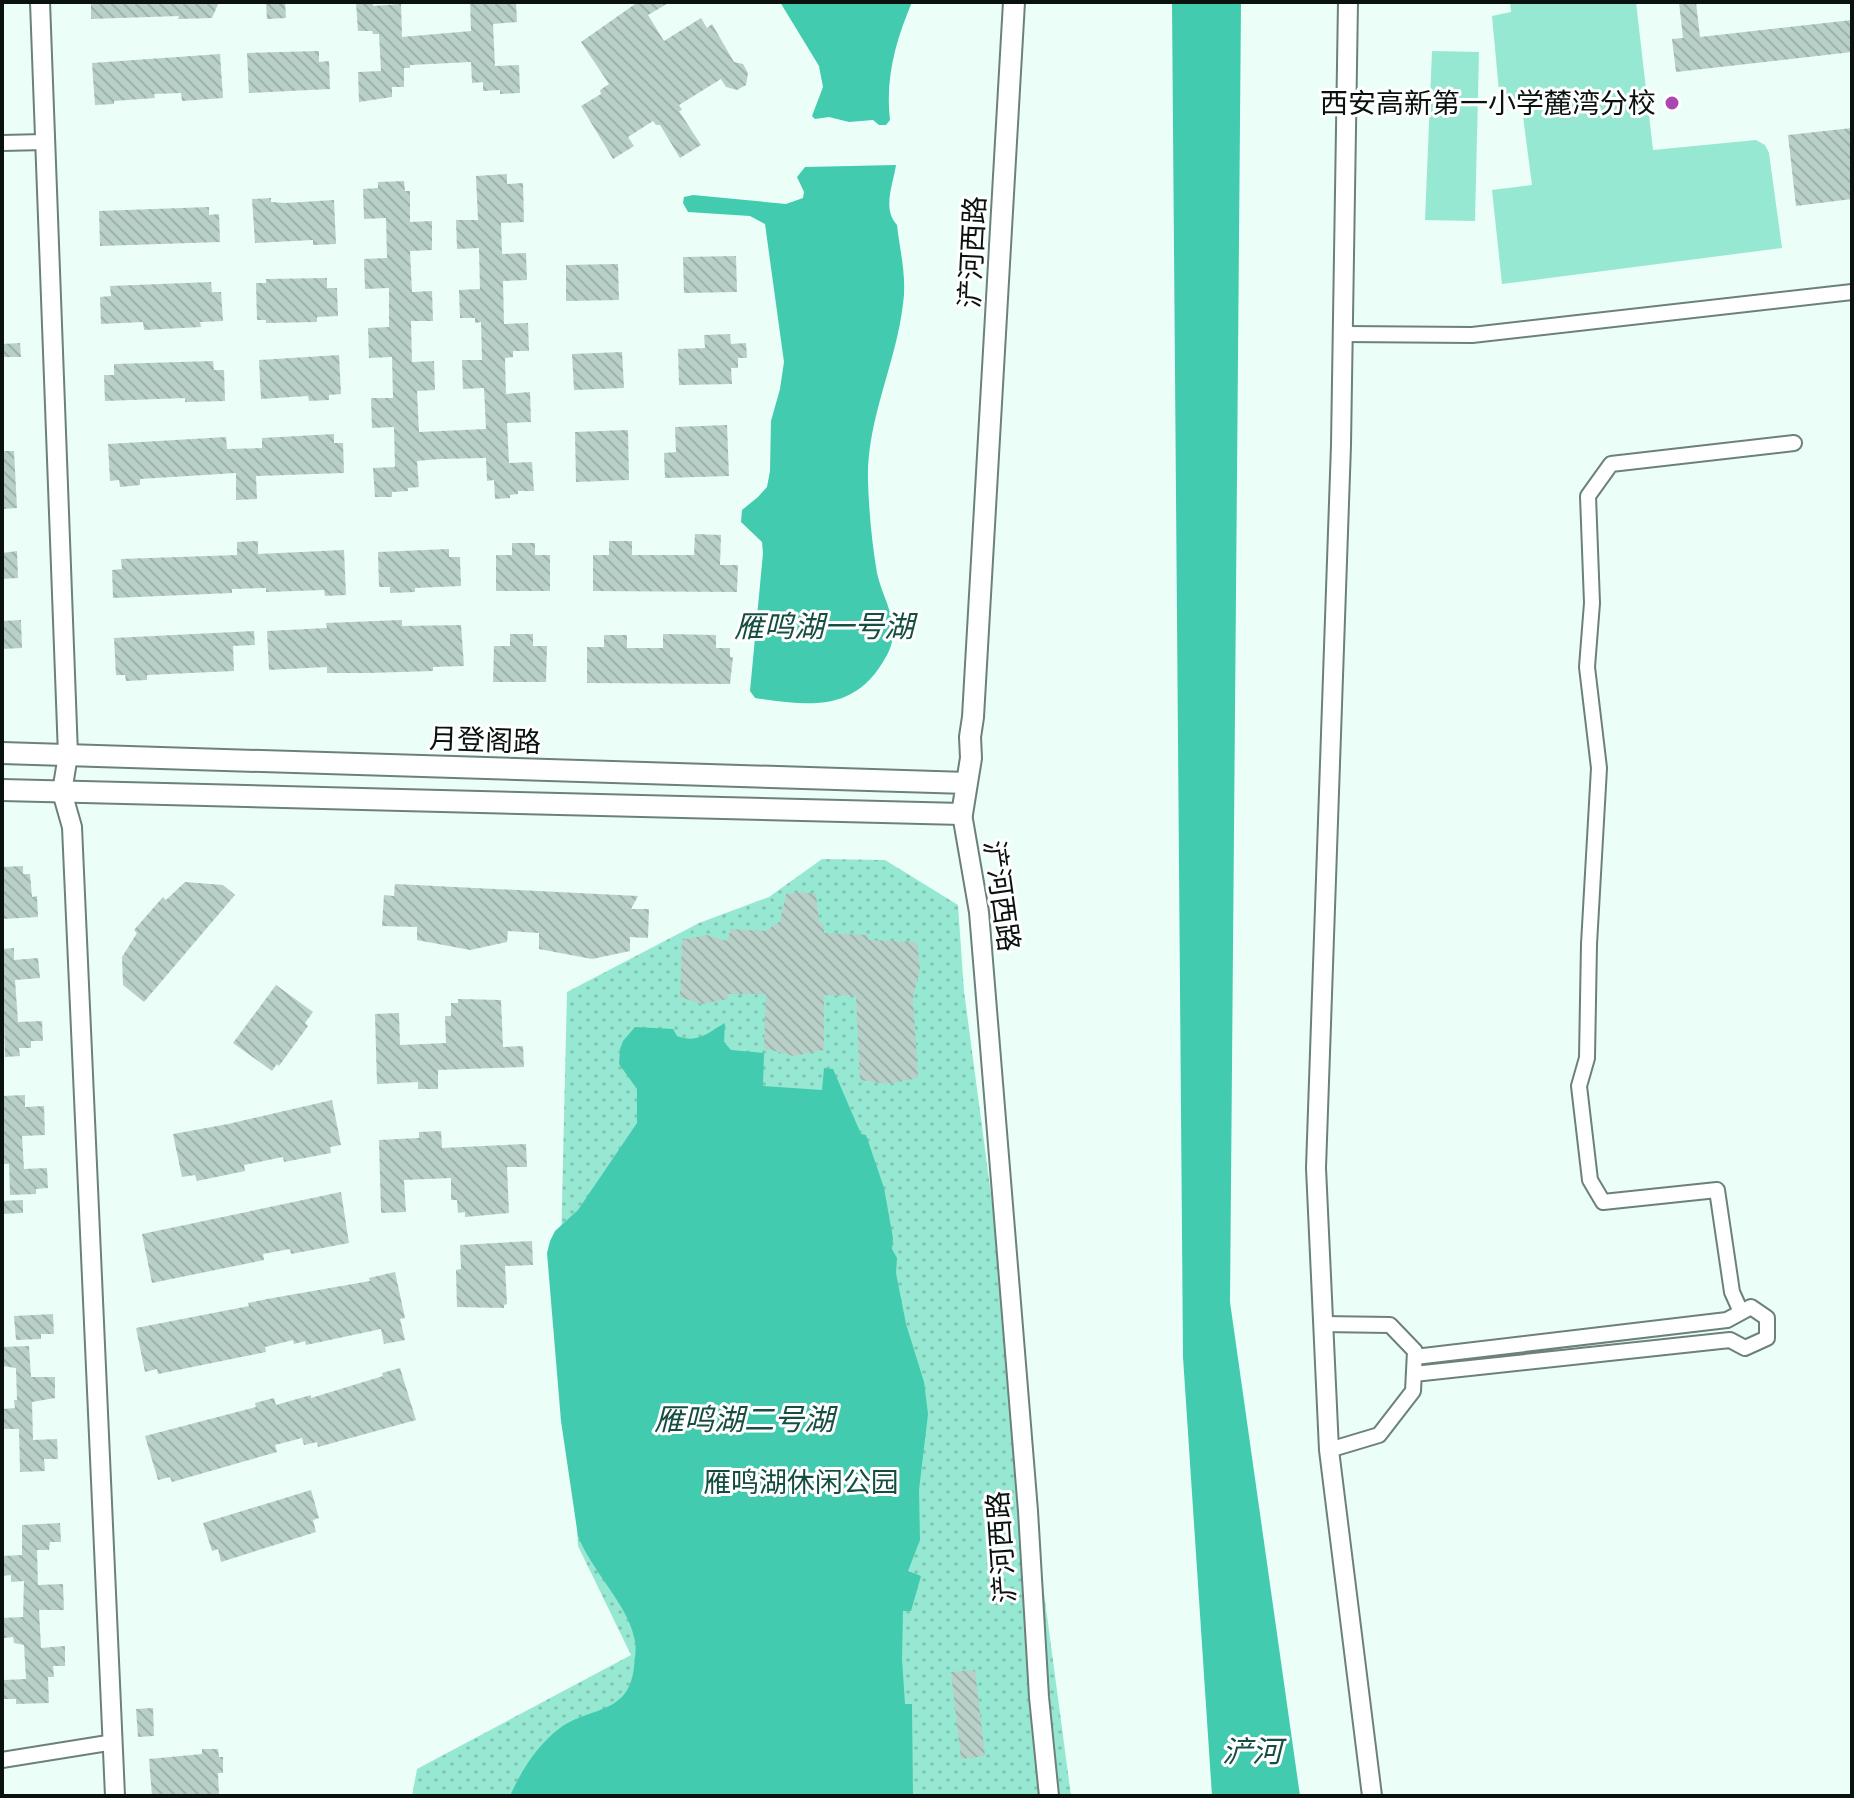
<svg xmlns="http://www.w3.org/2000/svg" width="1854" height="1798" viewBox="0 0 1854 1798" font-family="'Nunito Sans','Noto Sans SC',sans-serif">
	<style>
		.grass { fill: #97e8d2 }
		.park { fill: url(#park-dots) }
		.water { fill: #42cbae }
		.building { fill: url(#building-back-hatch) }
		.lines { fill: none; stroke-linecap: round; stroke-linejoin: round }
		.minor-casing { stroke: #6c817b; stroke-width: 18 }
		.tertiary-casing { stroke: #6c817b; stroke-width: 22 }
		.secondary-casing { stroke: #6c817b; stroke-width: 24 }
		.minor { stroke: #fff; stroke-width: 14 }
		.tertiary { stroke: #fff; stroke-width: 18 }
		.secondary { stroke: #fff; stroke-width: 20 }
		.poi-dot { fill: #aa48b0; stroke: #fff; stroke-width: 3 }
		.labels { text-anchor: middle; stroke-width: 6; stroke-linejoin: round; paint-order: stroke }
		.poi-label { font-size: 28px; fill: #0a1210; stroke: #fff; text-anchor: end }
		.street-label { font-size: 28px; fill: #0a1210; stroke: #fff }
		.park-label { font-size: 28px; fill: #144d40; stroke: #fff }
		.water-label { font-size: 30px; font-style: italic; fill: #164e42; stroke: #fff }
	</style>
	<defs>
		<pattern id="park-dots" width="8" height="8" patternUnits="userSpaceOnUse" patternTransform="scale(2)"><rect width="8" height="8" fill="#97e8d2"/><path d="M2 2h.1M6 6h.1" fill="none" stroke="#81c6b3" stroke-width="1.8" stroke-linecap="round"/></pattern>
		<pattern id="building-back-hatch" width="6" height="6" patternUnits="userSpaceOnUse" patternTransform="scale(2)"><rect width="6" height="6" fill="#b9d0c9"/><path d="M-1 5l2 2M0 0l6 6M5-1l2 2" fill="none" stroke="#9eb2ac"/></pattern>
	</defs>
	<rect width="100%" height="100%" fill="#ebfef8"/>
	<!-- grass -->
	<path class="grass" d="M1510,2H1636L1653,150L1756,140L1765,145L1769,153L1782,248L1502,284L1492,190L1532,185L1521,101L1500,102L1492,16L1511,12Z
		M1432,51L1479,52L1475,221L1425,220Z"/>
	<!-- park -->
	<path class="park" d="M822,859L885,860L958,905L964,991L1071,1796H412L417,1769L631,1655L578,1546L561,1245L567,992L699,923L769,897Z"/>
	<!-- water -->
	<path class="water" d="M780,2H912C896,40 885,78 890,120L886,125H879L873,120L849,122L829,117L815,119L812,116L823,87L819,66Z
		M1172,2H1241L1230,1302L1300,1796H1212L1183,1357Z
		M896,165C893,185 882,209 897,225C900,251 907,278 903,304C896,364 866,421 868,482C869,512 872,544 877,573C883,601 903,625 887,655C856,713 811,706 755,698L750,691L763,553L762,542L741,522L742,510L758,497L767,487L770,471L771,421L780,389L784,362L765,224L750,216L688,212L683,203L684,197L693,195L786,204L803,198L804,192L797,177L805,167Z
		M725,1023L724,1042L731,1050L764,1053L763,1086L822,1090L824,1068L833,1069L861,1134L866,1135L884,1188L893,1238L892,1249L897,1258L896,1273L906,1324L924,1382L928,1414L919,1490L920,1540L908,1571L921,1576L911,1611H903L902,1659L905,1704H912L913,1796H510C521,1771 538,1744 560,1728C591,1706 629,1715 634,1667C635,1657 637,1646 634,1637C627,1604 591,1570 578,1536L561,1421L547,1253L550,1241L555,1231L578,1210L637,1123V1089L619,1064L620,1049L623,1041L635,1027L673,1029L677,1036C699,1044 708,1032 725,1023Z"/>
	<!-- building -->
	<path class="building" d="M91,2H219L212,18L178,19L179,16L91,19Z
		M266,2H285L286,18L267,19Z
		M356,2H373V6L401,4L402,37L471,31L470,2H516L517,22L493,24L495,66L519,65L520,93L500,94V90L483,91V82L472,83L471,62L410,65V68H404V87H392V97L359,102L358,72L381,71L379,34H373L372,31H358Z
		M638,2H670L648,15L664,41L701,18L707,28L712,24L734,62L743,64L748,73L746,85L737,90L726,87L721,79L679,105L682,110L679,111L701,145L680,158L660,125H656L653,121L628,137L634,146L613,159L581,106L601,94L600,90L609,84L581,42Z
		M1679,2H1696L1700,37L1852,20V52L1676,72L1672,39L1683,38Z
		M319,51V62L329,61L330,89L249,93L247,53Z
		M220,54L223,98L182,101L181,93L154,94L155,98L114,101V104L95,105L92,63Z
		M1852,128V199L1796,206L1788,135Z
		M507,174V184L523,183L524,222L501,223L502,254L526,253L527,280L503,281L504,324L528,323L529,351H513V357L505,358L506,394L530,392L531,422L507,423L509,463L532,462L534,491H518V494L510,495V498L495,499L494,480L487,481L486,458L439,459L417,461L419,487L408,488V491L392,492V497H375L373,468L395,467L394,427L372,428L371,398H393L392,357L369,358L368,328L389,327V288L365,289L364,259L387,258L386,218L364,219L363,189L378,188V182L404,181L405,191H410V222L432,221V250L410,251L412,292L432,291L433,321H411L412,362L434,361L435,390L417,391L419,432L486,429L484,388L463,389L462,360H482L481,322L475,323V318H460L459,290L480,289L479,248L457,249L456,220H478L476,176Z
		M271,198V202L286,203L334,200L336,244L313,245V240L255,243L252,199Z
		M209,207V215L219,214L220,242L100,246L99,211Z
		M736,256L737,292L684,293L683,257Z
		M618,264L619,300L566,301V265Z
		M327,278V288H337L338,316L317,317V322L266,323V320H257L256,283H266V279Z
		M211,282L212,292H221L223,321L200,322L201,327L144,330L143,322L101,324L100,297L111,296L110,286Z
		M730,334L731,344L746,343L747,358H738V368H731L732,384L679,385L678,349L705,348L704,335Z
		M20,343L21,357H2V344Z
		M622,352L624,388L574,390L572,354Z
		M339,355L341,394L329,395V400L309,401L308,396L261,399L259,360Z
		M213,361L214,370H224L225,401L185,402V398L105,401L104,375H114V364Z
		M727,425L729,476L665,478L664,453L676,452L675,427Z
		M628,430L629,480L576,482L575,432Z
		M334,434V443H343L344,473L256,476L257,499L236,500V473L140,479V485L120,487L119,480L110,481L108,444L226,437L227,449L262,448V438Z
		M2,451H14L17,508L2,509Z
		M695,534L721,535L720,565H738L737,592L593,591V555H609V541H632V555H694Z
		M258,541V554L344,550L346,595L325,596L324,590L266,592V588L232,589V593L113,598L112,570L122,569L121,559L237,555V542Z
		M512,543H535V555H550V591H496V555H512Z
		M449,549V557H460L461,586L415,588V592L390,593V587H379L378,552Z
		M17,551L18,578L2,579V553Z
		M21,620L22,648L2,649V621Z
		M402,620V626L461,625L464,666L433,667V671L368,673H327V667L269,670L267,631L327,628L326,623Z
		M254,631L255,645L233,646L234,671L147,675V680L126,681L125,675H116L114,638Z
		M510,634H533V646H547L546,682H493L494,646H510Z
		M663,634L716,635V648H730V657H733L730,684L587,683V647H604V635H627V648H663Z
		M23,866V874H30L32,897L37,896L38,917L2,919V867Z
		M185,882L223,885L235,895L144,1002L123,985L122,957L137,933L134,930L163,897L166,900Z
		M395,884L638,896L631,909H649L648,938L630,937V951L592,959L539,949V933L508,931L507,942L470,950L417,940V927L382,926L384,895L394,896Z
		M800,892L816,894L819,922L824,926V933L868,935V940L917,942L920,969L913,998L918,1078L888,1084L860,1080L856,996L824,995V1050L793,1056L764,1048L766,994H728V999L702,1004L680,997L682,940L706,935L727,941L731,929L766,931L780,921L786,894Z
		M14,948V960L38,958L40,978L15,980L18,1022L42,1021L43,1041H31V1048H19L20,1056L5,1057L2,949Z
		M276,985L313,1012L305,1023L308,1026L279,1066L277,1064L272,1071L233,1043Z
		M458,999L501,1000L503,1047L523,1046L524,1067L438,1070V1089H418V1082L377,1084L375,1014L399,1013L400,1045L446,1043L445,1016H451V1003H458Z
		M25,1095V1107L44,1106L45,1135L22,1136L24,1169L47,1168L48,1188L36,1189V1194L10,1195L9,1164H2V1096Z
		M332,1100L341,1145L330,1147L331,1153L284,1162L283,1157L254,1163L244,1165L245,1171L197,1181L195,1175L182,1177L173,1134L228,1124Z
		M441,1131L442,1148L526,1144L527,1167H507L509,1213L465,1217V1212L458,1213L457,1200H451V1178L404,1180L406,1212L381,1213L379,1140L419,1138V1132Z
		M341,1192L349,1243L291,1254L290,1249L263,1254L264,1260L152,1283L142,1234Z
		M23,1200V1213L2,1214V1201Z
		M532,1241L533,1265L505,1266L507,1304L504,1305V1308L457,1307L456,1270L461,1269L460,1245Z
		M395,1272L405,1318L400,1319L405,1340L384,1344L381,1329L306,1345L305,1341L294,1344L293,1340L265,1347L266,1352L158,1374L157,1369L145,1372L136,1328L249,1306L248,1303L267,1299L370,1281L369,1278Z
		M53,1314L54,1334H41V1339L16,1340L14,1316Z
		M29,1346L31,1377H55V1398L32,1402L33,1440L57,1439L58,1459H44L45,1471L20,1472L19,1429H2V1409L15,1408L14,1400H17L16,1368L2,1366V1347Z
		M400,1368L416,1420L318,1447L317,1442L304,1445L302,1438L275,1445L277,1452L172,1482L170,1477L158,1480L145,1436L256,1407L255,1403L274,1398L276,1405L311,1395V1398L383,1376L382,1373Z
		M311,1490L319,1518L313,1520L316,1532L221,1562L218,1549L212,1551L203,1523Z
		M60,1523L61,1542H50L49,1550H37L38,1585L63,1584L64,1610H39L41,1648L65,1646V1666H53L54,1677H48L49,1703L16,1704V1699H4V1680L26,1679L24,1645L14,1643L13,1637L3,1638L2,1618L23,1617L24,1581L11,1582V1575L2,1576V1556L22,1555V1525Z
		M975,1670L985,1756L961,1759L951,1672Z
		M153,1708L154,1736L138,1737L136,1709Z
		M202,1749H218L219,1757H223V1773H218L219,1796H152L149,1759L202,1754Z"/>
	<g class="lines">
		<defs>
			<path id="minor" d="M2,143L45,142
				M1343,334L1472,335L1852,292
				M1741,1312L1732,1292L1717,1190L1603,1202L1590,1180L1579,1086L1587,1058L1589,944L1599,768L1587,667L1592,603L1588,496L1611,464L1794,443
				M1322,1324L1390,1325L1415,1351L1413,1391L1379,1435L1329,1450
				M1414,1374L1730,1340L1745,1348L1767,1338V1318L1751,1307L1727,1320L1415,1357
				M2,1760L114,1742"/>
			<path id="tertiary" d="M40,2L68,755L62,792L72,827L115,1796
				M1348,2L1341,445L1316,1168L1329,1450L1372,1796
				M962,814L979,912L1028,1511L1039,1697L1049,1796"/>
			<path id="secondary" d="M2,753L967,783
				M2,790L962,814L971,758L970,737L973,717L1014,2"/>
		</defs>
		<!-- minor casing -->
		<use href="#minor" class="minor-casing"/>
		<!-- tertiary casing -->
		<use href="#tertiary" class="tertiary-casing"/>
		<!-- secondary casing -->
		<use href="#secondary" class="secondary-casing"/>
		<!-- minor -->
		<use href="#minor" class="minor"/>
		<!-- tertiary -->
		<use href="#tertiary" class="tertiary"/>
		<!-- secondary -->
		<use href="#secondary" class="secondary"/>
	</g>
	<!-- markers -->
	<circle class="poi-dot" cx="1672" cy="103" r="8"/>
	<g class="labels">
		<!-- poi labels -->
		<g class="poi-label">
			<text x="1656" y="113">西安高新第一小学麓湾分校</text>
		</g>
		<!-- street labels -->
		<g class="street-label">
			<text transform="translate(972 252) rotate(-87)" y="10">浐河西路</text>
			<text transform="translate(485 740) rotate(2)" y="10">月登阁路</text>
			<text transform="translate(1002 896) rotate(82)" y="10">浐河西路</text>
			<text transform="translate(1001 1547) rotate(-94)" y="10">浐河西路</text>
		</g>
		<!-- park labels -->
		<g class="park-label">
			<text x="801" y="1492">雁鸣湖休闲公园</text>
		</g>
		<!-- water labels -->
		<g class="water-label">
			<text x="824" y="637">雁鸣湖一号湖</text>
			<text x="744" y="1430">雁鸣湖二号湖</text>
			<text x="1252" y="1762">浐河</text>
		</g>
	</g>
	<!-- border -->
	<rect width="1854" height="1798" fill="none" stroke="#0a1210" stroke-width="8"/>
</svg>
